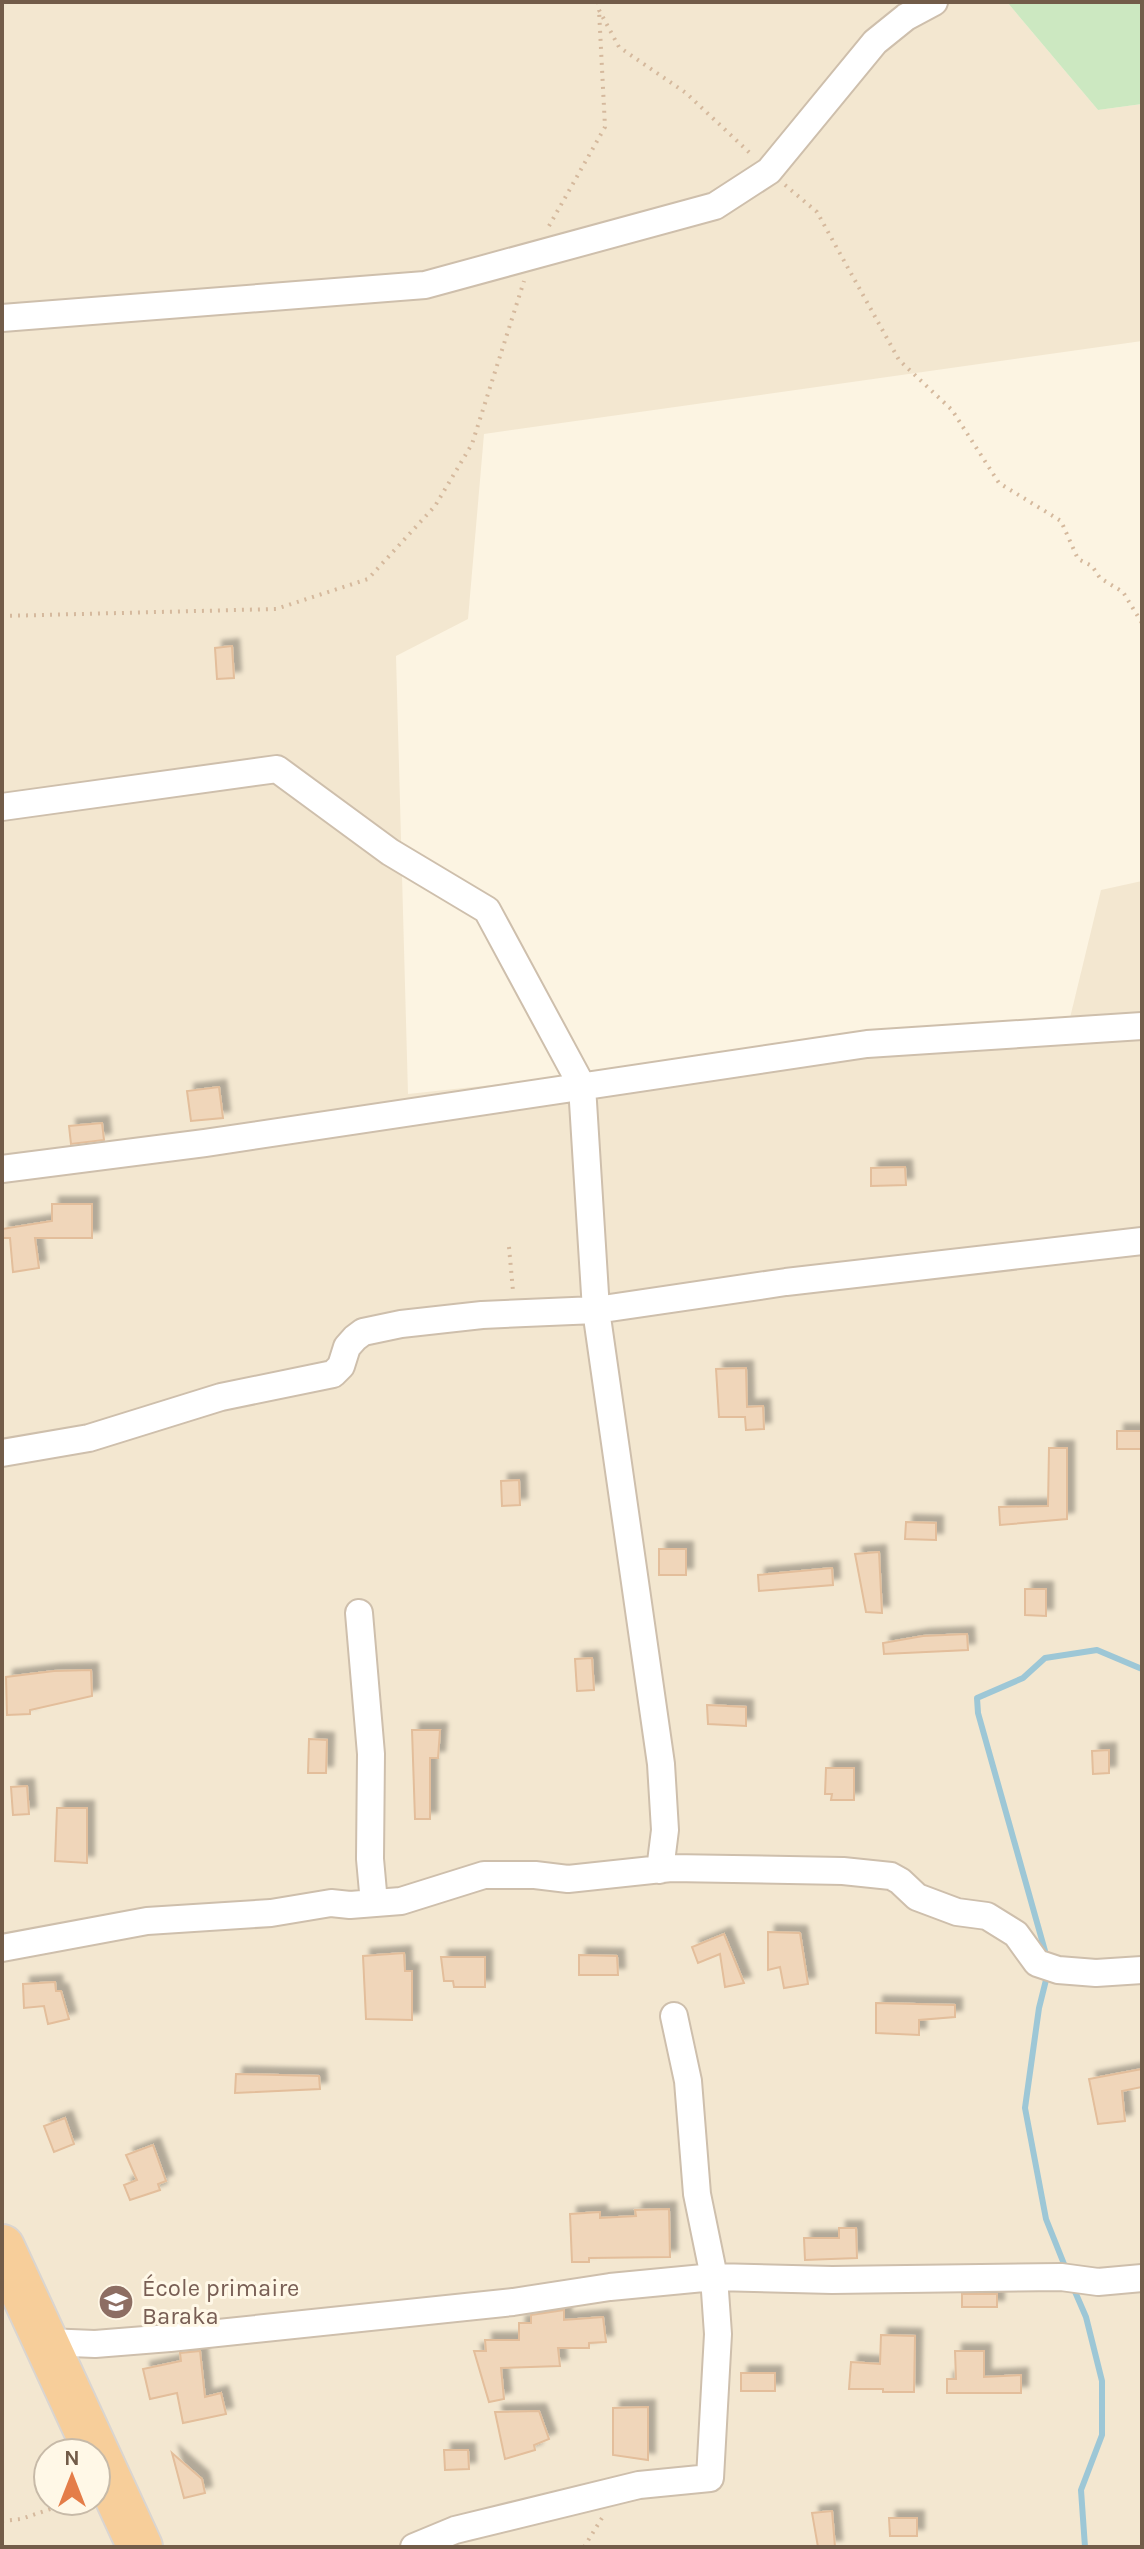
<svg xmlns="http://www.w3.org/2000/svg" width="1144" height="2549" viewBox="0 0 1144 2549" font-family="Karla,sans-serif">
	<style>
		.residential { fill: #f3e7d0; fill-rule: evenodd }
		.green { fill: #cce8c1 }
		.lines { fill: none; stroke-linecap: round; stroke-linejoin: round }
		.stream { stroke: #9dc7d6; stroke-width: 6 }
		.building { fill: #f0d6ba; stroke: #e3be9b; stroke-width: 2; filter: url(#shadow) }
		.minor-casing { stroke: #cebfac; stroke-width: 30 }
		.trunk-casing { stroke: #dad5d0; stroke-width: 48 }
		.path { stroke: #d5b99d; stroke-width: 4; stroke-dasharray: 2 6; stroke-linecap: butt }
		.minor { stroke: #fff; stroke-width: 26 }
		.trunk { stroke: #f7ce9a; stroke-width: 44 }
		.labels { text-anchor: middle; stroke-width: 6; stroke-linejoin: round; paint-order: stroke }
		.education-label { font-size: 24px; fill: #785e54; stroke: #fff8e7; text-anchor: start }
	</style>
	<defs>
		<filter id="shadow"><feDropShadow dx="7" dy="-7" stdDeviation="2" flood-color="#0004"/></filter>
	</defs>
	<rect width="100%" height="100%" fill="#fcf4e2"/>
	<!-- residential -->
	<path class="residential" d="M2,2H1007L1098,110L1142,104V341L484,434L468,619L396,656L408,1094L1069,1022L1101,890L1142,881V2547H2ZM48,2453H96V2501H48Z"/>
	<!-- green -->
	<path class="green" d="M1007,2H1142V104L1098,110Z"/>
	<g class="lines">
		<!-- stream -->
		<path class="stream" d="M1047,1958L978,1713L977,1698L1023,1678L1045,1658L1097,1650L1142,1669
			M1048,1972L1039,2008L1025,2108L1046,2219L1066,2269
			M1073,2287L1086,2317L1102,2381V2435L1081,2490L1085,2547"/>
	</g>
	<!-- building -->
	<path class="building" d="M232,646L234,678L217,679L215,648Z
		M219,1087L223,1118L191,1121L187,1091Z
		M102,1123L104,1140L71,1144L69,1126Z
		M905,1167L906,1185L871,1186V1168Z
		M52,1204H92V1238H35L39,1268L13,1272L10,1238H3L2,1229L52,1221Z
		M746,1368L747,1407L763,1406L764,1429L746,1430L745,1417H719L716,1369Z
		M1117,1431H1142V1449H1117Z
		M1049,1448H1067V1519L1000,1525L999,1507L1048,1506Z
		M519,1480L520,1505L502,1506L501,1481Z
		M906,1522L936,1523V1540L905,1539Z
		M659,1549H686V1575H659Z
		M879,1552L882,1613L866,1612L855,1554Z
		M832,1568L833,1585L759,1591L758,1575Z
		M1025,1589H1046V1616L1025,1615Z
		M967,1634L968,1650L884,1654L883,1643L923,1636Z
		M592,1658L594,1690L577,1691L575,1659Z
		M91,1670L92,1696L30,1710V1714L7,1715L6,1677L54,1671Z
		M707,1705L746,1707V1726L708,1724Z
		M412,1730H440L438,1758H430V1819H415Z
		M309,1739L327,1740L326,1773H308Z
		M1109,1750V1773L1093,1774L1092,1751Z
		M826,1768H854V1800H831L832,1794H825Z
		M27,1786L29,1814L13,1815L11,1787Z
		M57,1808H87V1863L55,1861Z
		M768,1932L800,1933L808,1984L784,1988L780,1967L768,1970Z
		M724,1934L744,1983L725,1987L720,1954L698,1963L692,1947Z
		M404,1953L405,1971H412V2020L366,2019L363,1956Z
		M579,1955L617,1956L618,1975H579Z
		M441,1957H485V1987H454L453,1981H444Z
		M55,1982L56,1991H61L69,2019L48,2024L44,2006L24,2008L23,1984Z
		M876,2003L955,2005V2017L919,2020V2035L876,2033Z
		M1142,2069V2087L1122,2091L1125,2121L1098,2124L1089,2079Z
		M236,2074L319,2076L320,2089L235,2093Z
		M65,2118L74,2144L54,2152L44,2126Z
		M153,2145L166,2181L158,2184L160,2190L130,2200L124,2185L137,2180L126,2155Z
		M669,2209L670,2257L589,2258V2262H572L570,2214L600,2212V2218L636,2216L635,2210Z
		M839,2228H856L857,2258L805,2260L804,2238H839Z
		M962,2294H997V2307H962Z
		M564,2310V2320L603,2317L606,2342L589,2343V2348H558L560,2366L501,2368L504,2399L489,2402L474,2351H486L485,2340H519V2323H531V2315Z
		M881,2335L915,2336L914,2392H883V2389H849L851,2362L880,2364Z
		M200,2351L205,2397L221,2393L226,2414L183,2423L177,2393L150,2399L143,2369L181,2361L180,2353Z
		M955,2351H984V2377L1021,2375V2393H947V2379H956Z
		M741,2373H775V2391H741Z
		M648,2407V2460L613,2455V2408Z
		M539,2411L549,2439L534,2445L535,2450L505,2459L495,2412Z
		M444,2450H468L469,2469L445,2470Z
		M172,2453L202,2479L205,2493L184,2498Z
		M832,2511L835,2547H818L812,2513Z
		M889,2518H917V2536H890Z"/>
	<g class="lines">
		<defs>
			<path id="minor" d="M2,318L425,285L715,206L769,171L875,42L906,17L934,2
				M2,807L277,769L390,852L487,910L582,1086L596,1310L661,1764L665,1830L660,1870
				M2,1169L205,1143L867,1044L1142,1026
				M2,1453L89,1438L221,1397L333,1374L341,1366L347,1347L355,1338L363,1332L401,1324L482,1315L596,1310L786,1282L1142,1241
				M359,1613L371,1754L370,1859L374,1903
				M2,1948L147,1921L271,1913L331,1903L350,1905L401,1901L484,1875H535L568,1879L671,1868L843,1871L891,1876L900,1881L917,1897L957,1912L987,1916L1016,1934L1037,1963L1058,1970L1096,1973L1142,1970
				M46,2342L95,2344L170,2338L513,2302L610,2287L714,2277L832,2280L1061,2277L1098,2282L1142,2278
				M414,2547L455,2530L639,2485L710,2478L718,2334L714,2277L697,2194L688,2081L674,2016"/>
			<path id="trunk" d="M2,2247L140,2547"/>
		</defs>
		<!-- minor casing -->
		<use href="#minor" class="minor-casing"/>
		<!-- trunk casing -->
		<use href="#trunk" class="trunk-casing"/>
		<!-- path -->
		<path class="path" d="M598,2L599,10L619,47L686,93L752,155
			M785,185L817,212L899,360L952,410L999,483L1061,521L1078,559L1092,566L1100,578L1123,592L1142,623
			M549,226L605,127L599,10
			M2,616L276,609L368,579L435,506L472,444L524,281
			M509,1247L513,1291
			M2,2521L21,2519L74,2501
			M584,2547L602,2518"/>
		<!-- minor -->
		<use href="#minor" class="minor"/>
		<!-- trunk -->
		<use href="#trunk" class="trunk"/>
	</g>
	<!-- icons -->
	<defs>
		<symbol id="school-disc" viewBox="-11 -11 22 22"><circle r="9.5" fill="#8d6e63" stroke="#fff8e7"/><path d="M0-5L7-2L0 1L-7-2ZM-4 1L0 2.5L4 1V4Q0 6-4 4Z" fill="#fff"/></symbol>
	</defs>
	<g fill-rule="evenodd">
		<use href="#school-disc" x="96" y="2282" width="40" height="40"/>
	</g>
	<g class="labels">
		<!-- education labels -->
		<g class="education-label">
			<text x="142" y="2296">École primaire<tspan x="142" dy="28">Baraka</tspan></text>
		</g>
	</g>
	<!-- border -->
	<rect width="1144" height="2549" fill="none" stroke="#725c49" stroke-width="8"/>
	<!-- north arrow -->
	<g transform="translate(72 2477)"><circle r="38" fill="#fff8e7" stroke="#c7baa8" stroke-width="2"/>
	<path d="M0-6L14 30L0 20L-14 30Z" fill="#e47d49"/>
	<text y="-12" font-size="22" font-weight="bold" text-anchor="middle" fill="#725c49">N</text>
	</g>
</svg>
